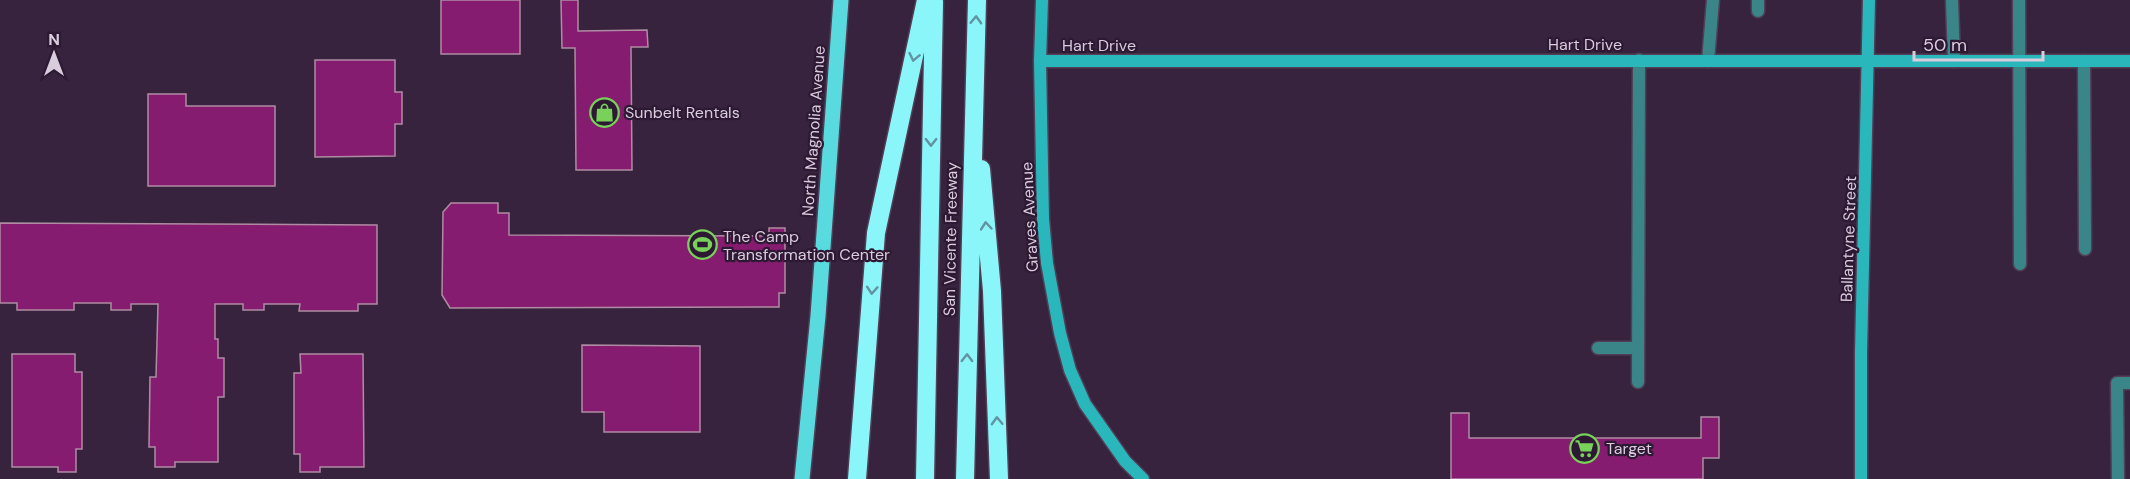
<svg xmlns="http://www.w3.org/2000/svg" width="2130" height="479" viewBox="0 0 2130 479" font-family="'DM Sans',sans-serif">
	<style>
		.building { fill: #861c6f; stroke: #af8ca3; stroke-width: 1.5 }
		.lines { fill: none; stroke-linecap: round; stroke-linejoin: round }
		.street-casing { stroke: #513e57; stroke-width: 15 }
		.secondary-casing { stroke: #513e57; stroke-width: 15 }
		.primary-casing { stroke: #513e57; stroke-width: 18 }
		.highway-casing { stroke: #513e57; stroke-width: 21 }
		.street { stroke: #398588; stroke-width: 12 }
		.secondary { stroke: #2ab7bc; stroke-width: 12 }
		.primary { stroke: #58dade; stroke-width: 15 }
		.highway { stroke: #8bf6f9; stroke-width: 18 }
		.oneway { stroke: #6193a0 }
		.labels { text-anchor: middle; stroke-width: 4.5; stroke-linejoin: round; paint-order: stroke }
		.street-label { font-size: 16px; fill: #d9ccdd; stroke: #2d1933 }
		.poi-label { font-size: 16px; fill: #d9ccdd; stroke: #2d1933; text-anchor: start }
	</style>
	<rect width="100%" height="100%" fill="#37233d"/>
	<!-- building -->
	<path class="building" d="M441,0H520V54H441Z
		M561,0H578V31L647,30L648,47H631L632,170H576L575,48H562Z
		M315,60H395V92H402V124H395V156L315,157Z
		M148,94H186V106H275V186H148Z
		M451,203H498V213H509V235L769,236V228H785V293H779V307L450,308L442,295L443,212Z
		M0,223L377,225V304H358V311H299L300,304H264V310H243V304H215V339H218V358H224V397H218V462H175V467H155V447H149L150,377H156L158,304H131V310H111V303H74V310H17V303H0Z
		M582,345L700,346V432H604V412H582Z
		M12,354H75V372H82V449H76V472H58V467H12Z
		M300,354H363L364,467H320V472H300V454H294V373H301Z
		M1451,413H1469V438H1701V417H1719V458H1703V479H1451Z"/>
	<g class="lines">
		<defs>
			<path id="street" d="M1758,0V11
				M1952,0L1954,61
				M2019,0L2020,264
				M1708,61L1713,0
				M2084,61L2085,249
				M1598,348H1638
				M1638,382L1639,60
				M2118,479L2117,383H2130"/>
			<path id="secondary" d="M1042,0L1040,61L1043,219L1047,263L1060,333L1070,370L1085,404L1125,461L1143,479
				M1040,61H2130
				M1861,479V353L1869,0"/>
			<path id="primary" d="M802,479L818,316L841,0"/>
			<path id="highway" d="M981,169L992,291L999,479
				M857,479L876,233L926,0
				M925,479L934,2
				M965,479L977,0"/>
		</defs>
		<!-- street casing -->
		<use href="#street" class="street-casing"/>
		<!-- secondary casing -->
		<use href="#secondary" class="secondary-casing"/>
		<!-- primary casing -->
		<use href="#primary" class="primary-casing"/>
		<!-- highway casing -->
		<use href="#highway" class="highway-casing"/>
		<!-- street -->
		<use href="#street" class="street"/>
		<!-- secondary -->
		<use href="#secondary" class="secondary"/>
		<!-- primary -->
		<use href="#primary" class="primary"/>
		<!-- highway -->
		<use href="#highway" class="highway"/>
	</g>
	<!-- one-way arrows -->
	<defs><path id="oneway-chevron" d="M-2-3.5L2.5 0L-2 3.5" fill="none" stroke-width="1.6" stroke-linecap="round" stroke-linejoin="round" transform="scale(1.5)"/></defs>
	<g class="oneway">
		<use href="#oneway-chevron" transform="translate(976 20) rotate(-88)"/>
		<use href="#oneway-chevron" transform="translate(914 57) rotate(102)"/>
		<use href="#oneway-chevron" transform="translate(931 142) rotate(91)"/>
		<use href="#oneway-chevron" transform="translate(986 226) rotate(-95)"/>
		<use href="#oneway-chevron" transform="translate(872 290) rotate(94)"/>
		<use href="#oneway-chevron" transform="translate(967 358) rotate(-89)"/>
		<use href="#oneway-chevron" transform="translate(997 421) rotate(-92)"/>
	</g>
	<!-- icons -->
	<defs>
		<symbol id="shop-ring" viewBox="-11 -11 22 22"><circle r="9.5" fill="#2d1933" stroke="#78d158" stroke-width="1.5"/><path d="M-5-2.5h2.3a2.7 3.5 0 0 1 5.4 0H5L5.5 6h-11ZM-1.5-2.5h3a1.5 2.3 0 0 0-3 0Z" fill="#78d158"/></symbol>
		<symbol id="stadium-ring" viewBox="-11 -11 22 22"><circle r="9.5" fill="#2d1933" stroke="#78d158" stroke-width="1.5"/><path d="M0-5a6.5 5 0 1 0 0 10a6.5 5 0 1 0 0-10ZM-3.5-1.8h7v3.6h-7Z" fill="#78d158"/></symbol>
		<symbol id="supermarket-ring" viewBox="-11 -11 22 22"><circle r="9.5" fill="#2d1933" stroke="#78d158" stroke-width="1.5"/><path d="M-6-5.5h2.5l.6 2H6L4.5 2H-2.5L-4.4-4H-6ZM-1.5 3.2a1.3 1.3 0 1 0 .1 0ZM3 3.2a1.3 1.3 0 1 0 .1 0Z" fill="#78d158"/></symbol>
	</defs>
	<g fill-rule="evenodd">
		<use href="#shop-ring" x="588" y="96" width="33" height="33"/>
		<use href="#stadium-ring" x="686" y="228" width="33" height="33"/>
		<use href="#supermarket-ring" x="1568" y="432" width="33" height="33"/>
	</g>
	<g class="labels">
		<!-- street labels -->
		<g class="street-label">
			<text x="1585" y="50">Hart Drive</text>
			<text x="1099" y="51">Hart Drive</text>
			<text transform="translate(813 131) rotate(-86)" y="6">North Magnolia Avenue</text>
			<text transform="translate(1029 217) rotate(-93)" y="6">Graves Avenue</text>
			<text transform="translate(950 239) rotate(-89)" y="6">San Vicente Freeway</text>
			<text transform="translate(1848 239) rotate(-88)" y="6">Ballantyne Street</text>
		</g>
		<!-- poi labels -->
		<g class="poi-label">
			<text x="625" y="118">Sunbelt Rentals</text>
			<text x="723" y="242">The Camp<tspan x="723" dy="18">Transformation Center</tspan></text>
			<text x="1606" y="454">Target</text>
		</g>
	</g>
	<!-- north arrow -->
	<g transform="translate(54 54)" stroke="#2d1933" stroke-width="4.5" paint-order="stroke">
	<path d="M0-4.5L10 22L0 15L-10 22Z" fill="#d9ccdd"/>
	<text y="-9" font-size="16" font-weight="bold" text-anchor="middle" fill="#d9ccdd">N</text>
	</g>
	<!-- scale -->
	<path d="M1914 51v9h129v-9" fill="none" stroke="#d9ccdd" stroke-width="3"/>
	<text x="1923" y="51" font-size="18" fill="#d9ccdd" stroke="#2d1933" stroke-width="4.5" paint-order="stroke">50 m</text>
</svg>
